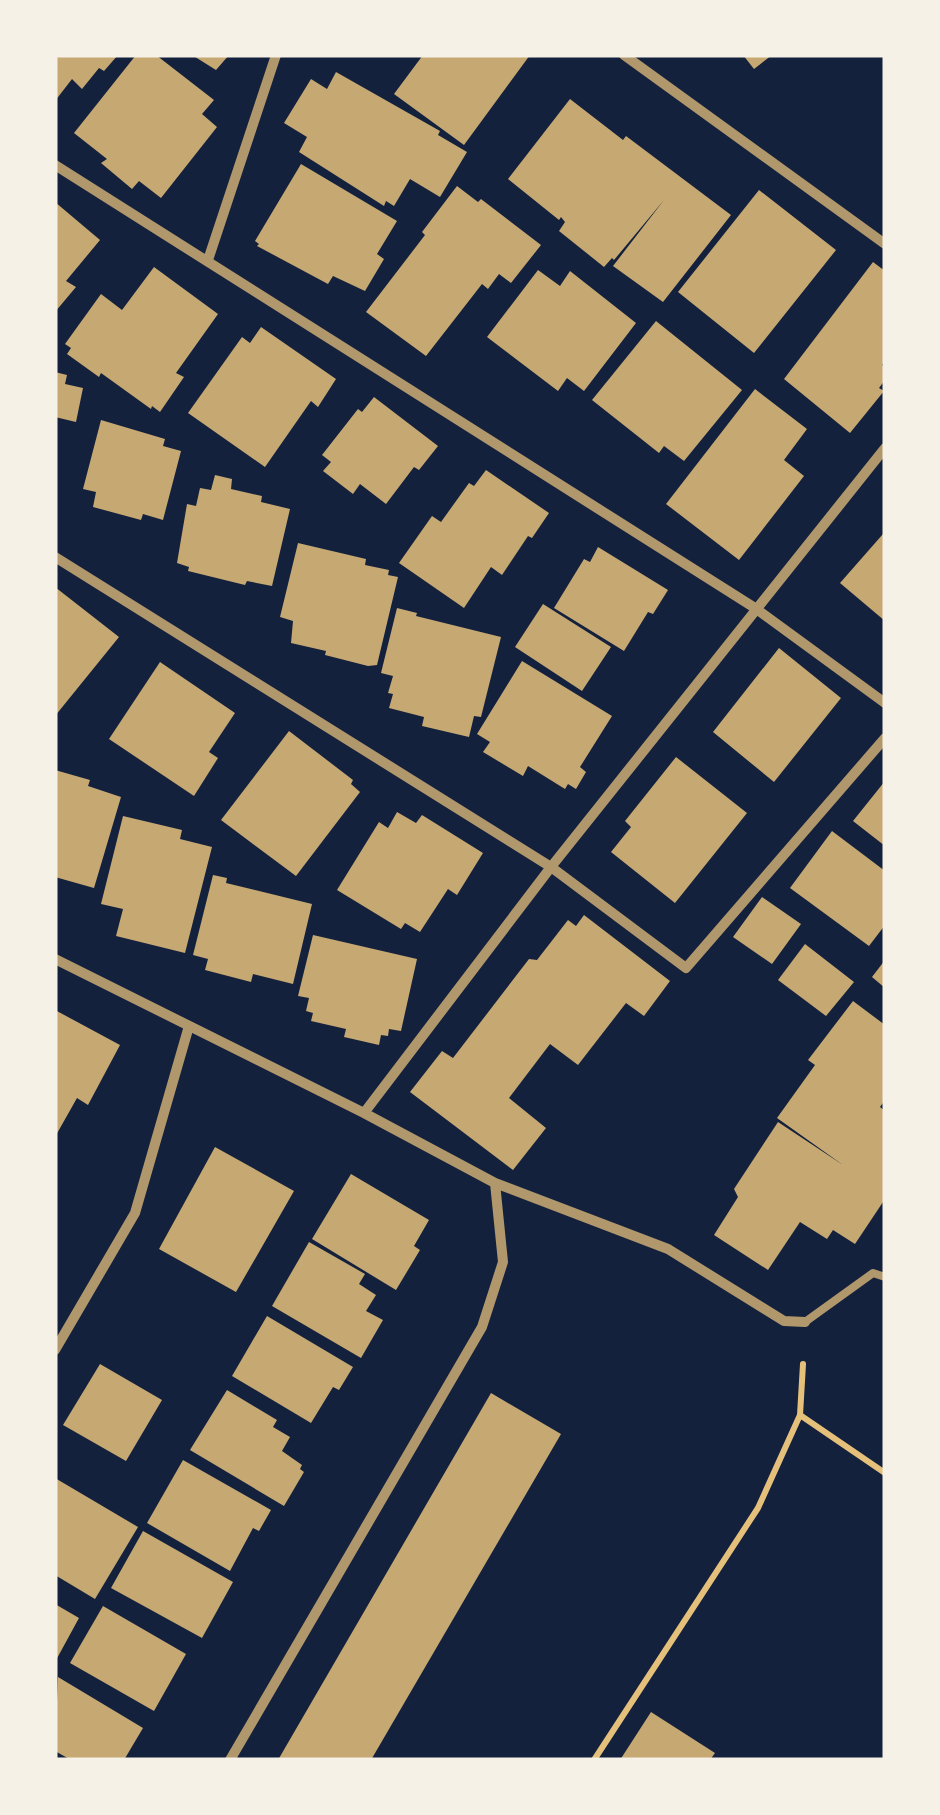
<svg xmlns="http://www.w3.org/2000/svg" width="940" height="1815" viewBox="0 0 940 1815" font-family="'Sofia Sans Condensed',sans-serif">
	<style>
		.building { fill: #c6a872 }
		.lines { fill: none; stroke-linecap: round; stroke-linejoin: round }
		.path { stroke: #e5c07b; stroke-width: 6 }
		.service { stroke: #b1986c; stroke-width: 8 }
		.minor { stroke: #b1986c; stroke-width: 10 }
	</style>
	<rect width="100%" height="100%" fill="#14213d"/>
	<!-- building -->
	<path class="building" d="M55,55H118L104,71L99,68L82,89L72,79L55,101Z
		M136,55H156L214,100L202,114L217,127L161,198L139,181L132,189L101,163L107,159L74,133Z
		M192,55H229L216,70Z
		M423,55H530L464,145L394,94Z
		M743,55H772L754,69Z
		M336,72L440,131L438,135L467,152L440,197L410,179L394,206L386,201L384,206L299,152L307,137L284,123L311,79L327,89Z
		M570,99L623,140L626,136L731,215L663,302L613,266L664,200L614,260L612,258L604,267L559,231L565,222L561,217L559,220L508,179Z
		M301,164L397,221L377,254L384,259L365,291L333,276L328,284L257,246L259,244L255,241Z
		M457,186L478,202L481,199L541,245L511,283L499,274L488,289L482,284L426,356L366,312L425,235L422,232Z
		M759,190L836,250L754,353L678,292Z
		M55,202L100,240L66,281L76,287L55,312Z
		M873,262L885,271V361L882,365L885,367V380L879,388L884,391L850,433L784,379Z
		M154,267L218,314L176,373L184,377L160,412L152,406L151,409L101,373L99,377L67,354L71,348L65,344L101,294L122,310Z
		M538,270L560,286L570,271L636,323L584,391L567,378L558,391L487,337Z
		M656,321L742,390L684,461L664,446L659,453L592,400Z
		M261,327L336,379L318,407L311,401L265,467L188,413L242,337L250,343Z
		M55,372L67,375L65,384L83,388L76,422L55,417Z
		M755,389L807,429L784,460L804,476L739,560L666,504Z
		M374,397L438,446L419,470L414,467L386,504L360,484L353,494L323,471L331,462L322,455L358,409L362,412Z
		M101,420L165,439L163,446L181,451L163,520L143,514L141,520L93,507L96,492L83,489Z
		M486,470L549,513L532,538L528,536L502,575L491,567L464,608L399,563L432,516L441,522L469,483L474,486Z
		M215,475L232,479L231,489L262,496L261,502L290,509L272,586L247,581L245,585L188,571L189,567L177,563L187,504L196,506L200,488L211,490Z
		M883,534L885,535V621L840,583Z
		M298,543L366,559L365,565L389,570L388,575L398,577L377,665L368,666L325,655L326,651L291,643L293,621L280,617Z
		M598,547L668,590L653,614L648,612L624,651L554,608L584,559L590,562Z
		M55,587L119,637L55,716Z
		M543,604L611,647L582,691L515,647Z
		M397,608L417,613L416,616L501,637L481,717L474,716L469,737L422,726L424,717L389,708L393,694L388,693L393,676L381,673Z
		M779,648L841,698L774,782L713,732Z
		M522,661L612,716L580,767L586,772L576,789L568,784L565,789L528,766L523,776L483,752L490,742L477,734Z
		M160,662L235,713L209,752L218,758L194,796L109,739Z
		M289,731L353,780L351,784L360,792L296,876L221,820Z
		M676,757L747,813L675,903L611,852L631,827L625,821Z
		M55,770L90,780L88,786L121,797L94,888L55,877Z
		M885,781V846L853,821Z
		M397,812L416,823L422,815L483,853L457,895L448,889L420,932L405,923L401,929L337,890L379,822L388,828Z
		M123,816L182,830L180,839L212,847L185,953L116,936L123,909L101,904Z
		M832,831L885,871V925L869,946L790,888Z
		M213,875L227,878L226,883L312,904L293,984L253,974L251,982L205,970L208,959L193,955Z
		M762,897L801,924L772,964L733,937Z
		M584,915L670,981L644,1016L626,1003L578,1065L550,1044L509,1098L546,1128L513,1170L410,1092L442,1051L453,1058L529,959L537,960L568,920L576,926Z
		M313,935L417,959L401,1031L389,1029L388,1036L381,1035L379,1045L344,1037L346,1029L311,1021L313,1013L306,1011L309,998L298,996Z
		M805,944L854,982L826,1016L778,980Z
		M885,960V988L872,977Z
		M853,1001L885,1025V1100L880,1107L885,1111V1199L855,1244L833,1230L827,1239L800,1222L768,1270L714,1235L738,1197L734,1189L778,1122L843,1165L777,1118L815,1065L808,1060Z
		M55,1010L120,1045L88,1105L77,1098L55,1137Z
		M215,1147L294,1191L236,1292L159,1249Z
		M351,1174L429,1220L414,1246L420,1250L396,1290L312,1239Z
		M309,1242L365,1274L359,1284L376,1295L366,1311L383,1320L361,1358L272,1306Z
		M267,1316L353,1367L339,1390L333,1387L311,1423L232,1376Z
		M100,1364L162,1400L126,1461L63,1425Z
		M227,1390L277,1420L273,1427L290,1437L282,1451L302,1465L300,1469L304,1472L284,1506L190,1450Z
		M491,1393L561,1434L371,1760H278Z
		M183,1460L271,1510L259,1531L253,1528L230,1571L147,1523Z
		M55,1478L138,1527L95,1599L55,1575Z
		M143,1531L233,1582L202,1638L111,1588Z
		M55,1604L79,1618L55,1662Z
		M103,1606L186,1654L154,1711L70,1663Z
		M58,1677L143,1728L124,1760H71L55,1751Z
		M651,1712L715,1753L710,1760H620Z"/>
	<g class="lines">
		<!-- path -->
		<path class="path" d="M800,1415L885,1473
			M594,1760L758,1508L800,1415L803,1364"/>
		<!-- service -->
		<path class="service" d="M805,1322L873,1273L885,1277"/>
		<!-- minor -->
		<path class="minor" d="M624,55L885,244
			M55,165L755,608L885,703
			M208,260L276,55
			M55,557L551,867L686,968L885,738
			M55,959L364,1113L495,1183L503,1262L482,1327L230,1760
			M364,1113L551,867L885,448
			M495,1183L668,1249L784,1321L805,1322
			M55,1350L135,1213L189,1026"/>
	</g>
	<!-- border -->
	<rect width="940" height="1815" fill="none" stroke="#f6f1e7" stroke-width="115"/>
</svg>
